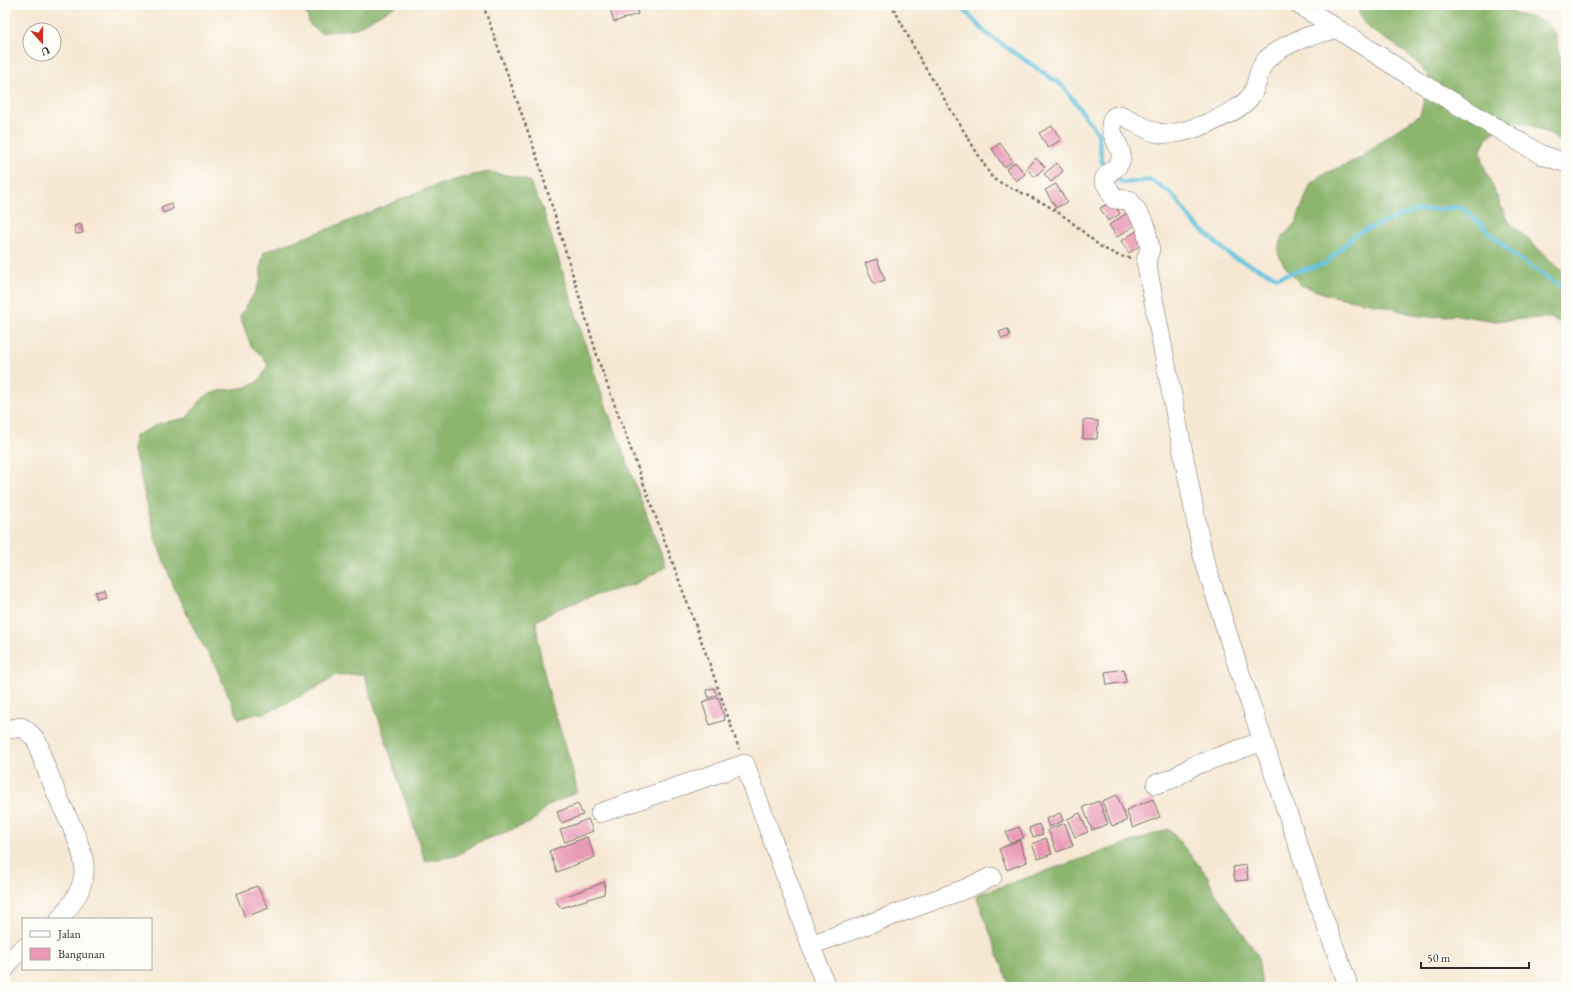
<svg xmlns="http://www.w3.org/2000/svg" width="1571" height="992" viewBox="0 0 1571 992" font-family="'EB Garamond',serif">
	<style>
		.forest { fill: #8cb66e; stroke: #5c704c }
		.lines { fill: none; stroke-linecap: round; stroke-linejoin: round }
		.stream { stroke: #5fc1dd; stroke-width: 4.5 }
		.building { fill: #e999b6 }
		.minor-casing { stroke: #726d65; stroke-width: 20 }
		.path { stroke: #726d65; stroke-width: 2.5; stroke-dasharray: 3 3; stroke-linecap: butt }
		.minor { stroke: #fff; stroke-width: 19 }
	</style>
	<rect width="100%" height="100%" fill="#fdfcf7"/>
	<filter id="ink" filterUnits="userSpaceOnUse"><feTurbulence type="fractalNoise" baseFrequency=".025" numOctaves="2"/><feDisplacementMap in="SourceGraphic" scale="8" xChannelSelector="R" yChannelSelector="G"/><feConvolveMatrix kernelMatrix="1 2 1 2 8 2 1 2 1" color-interpolation-filters="sRGB"/></filter>
	<filter id="wash" filterUnits="userSpaceOnUse"><feTurbulence type="fractalNoise" baseFrequency=".012" numOctaves="4" result="noise"/><feDisplacementMap in="SourceGraphic" scale="16" xChannelSelector="R" yChannelSelector="G"/><feGaussianBlur stdDeviation="0.9" result="paint"/><feColorMatrix in="noise" values="0 0 0 0 0 0 0 0 0 0 0 0 0 0 0 0 0 1.4 0 .05"/><feComposite in="paint" operator="in"/></filter>
	<g filter="url(#wash)">
		<rect width="100%" height="100%" fill="#f6e7d2"/>
		<!-- forest -->
		<path class="forest" d="M304,5H397L356,28L321,33L310,25Z
			M1357,5H1495L1517,14L1546,22L1555,33L1561,59L1566,65V144L1539,129L1526,123L1512,121L1498,128L1487,138L1481,150L1483,164L1507,220L1547,257L1556,266L1566,273V325L1550,318H1537L1496,321L1457,315L1431,317L1419,316L1380,305L1328,295L1301,285L1284,265L1278,253L1280,240L1296,222L1311,183L1321,175L1361,158L1383,139L1420,115L1430,78C1420,65 1408,53 1394,44C1376,32 1361,29 1357,5Z
			M490,172L517,177L530,182L543,210L599,387L666,567L635,584L596,595L558,609L536,621C538,645 544,677 551,700C560,731 572,760 577,792L547,806L532,822L477,843L456,856L425,861L364,674L336,675L314,689L277,708L265,713L251,715L239,719L214,663L199,639L176,592L156,541L137,462L132,449L135,436L160,423L187,418C193,410 198,402 206,396C221,386 244,393 258,381C262,378 265,370 268,365L261,355L251,346L240,316L255,292L261,279V265L264,252C302,238 341,225 378,209C414,193 451,178 490,172Z
			M1169,829L1207,875L1212,888L1258,956L1262,987H1010L976,895Z"/>
		<g class="lines">
			<!-- stream -->
			<path class="stream" d="M959,5L987,34L1063,86L1098,133L1102,162L1107,168
				M1114,175L1122,183L1151,180L1173,195L1193,222L1231,256L1277,277L1325,264L1357,233L1413,211L1462,207L1515,256L1566,290"/>
		</g>
		<g id="blocks">
			<!-- building -->
			<path class="building" d="M609,5H636L638,14L614,22Z
				M1052,126L1061,140L1048,148L1039,133Z
				M1000,143L1013,161L1004,167L992,149Z
				M1036,158L1045,167L1035,177L1026,168Z
				M1015,162L1025,174L1016,181L1006,169Z
				M1057,163L1063,171L1051,182L1044,174Z
				M1056,184L1067,202L1056,208L1045,190Z
				M1113,201L1120,214L1108,221L1100,208Z
				M171,203L173,209L163,213L161,207Z
				M1127,213L1135,225L1117,237L1109,225Z
				M81,224L83,233L76,234L74,226Z
				M1138,230L1145,242L1129,253L1121,241Z
				M877,259L885,280L874,284L865,263Z
				M1008,329L1010,336L1002,339L999,332Z
				M1083,420L1098,421L1097,439H1083Z
				M104,590L106,597L97,599L95,592Z
				M1124,669L1126,682L1107,685L1105,672Z
				M714,688L717,695L709,698L706,690Z
				M718,697L725,720L710,725L702,702Z
				M1117,795L1127,821L1112,826L1102,801Z
				M1153,799L1160,817L1133,828L1126,810Z
				M1099,801L1108,824L1092,830L1083,807Z
				M578,804L583,815L561,823L557,812Z
				M1060,813L1063,821L1049,827L1046,819Z
				M1080,813L1088,832L1075,837L1067,819Z
				M588,819L593,831L565,842L560,830Z
				M1065,823L1073,846L1057,852L1048,830Z
				M1039,824L1043,834L1033,837L1029,828Z
				M1019,827L1024,838L1010,843L1006,832Z
				M587,837L595,857L557,872L549,851Z
				M1046,838L1052,854L1038,859L1032,844Z
				M1019,840L1027,862L1007,870L999,849Z
				M1246,865L1248,880L1235,881L1233,867Z
				M605,882L604,894L561,908L555,900Z
				M257,886L269,908L245,917L236,894Z"/>
		</g>
	</g>
	<g filter="url(#ink)">
		<use href="#blocks" fill-opacity="0" stroke="#726d65" stroke-width="1"/>
		<g class="lines">
			<defs>
				<path id="minor" d="M1300,5L1426,86L1542,155L1566,163
					M1336,29C1311,35 1287,41 1267,59C1256,70 1259,86 1250,97C1236,115 1180,138 1158,133C1145,130 1133,120 1120,115L1114,117C1105,129 1120,143 1121,155C1122,169 1107,170 1104,180L1114,199L1129,200L1145,224L1150,249L1146,261L1203,556L1237,664L1314,892L1349,987
					M5,730L21,727C28,731 34,736 38,744C40,747 40,751 41,755C45,766 50,777 54,787C62,810 87,849 84,873C82,892 71,905 60,919
					M1156,784L1174,778L1193,766L1263,741
					M600,813L745,764L826,987
					M811,945L965,889L992,877
					M5,969L11,959L23,948"/>
			</defs>
			<!-- minor casing -->
			<use href="#minor" class="minor-casing"/>
			<!-- path -->
			<path class="path" d="M483,5L538,160L600,365L709,662L739,749
				M889,5L895,11L920,59L993,179L1045,204L1068,219L1101,247L1119,256L1131,258"/>
			<!-- minor -->
			<use href="#minor" class="minor"/>
		</g>
	</g>
	<!-- margin -->
	<rect width="1571" height="992" fill="none" stroke="#fdfcf7" stroke-width="20"/>
	<!-- legend -->
	<rect x="22" y="918" width="130" height="52" fill="#fdfcf7" stroke="#a9a8a5"/>
	<rect x="30" y="931" width="20" height="6" fill="#ffffff" stroke="#a9a8a5"/>
	<text x="58" y="938" font-size="12" fill="#2b2b2b">Jalan</text>
	<rect x="30" y="948" width="20" height="12" fill="#e999b6" stroke="#a9a8a5"/>
	<text x="58" y="958" font-size="12" fill="#2b2b2b">Bangunan</text>
	<!-- north arrow -->
	<g transform="translate(42 42) rotate(159)"><circle r="19" fill="#fdfcf7" stroke="#a9a8a5"/>
	<path d="M0-3L7 15L0 10L-7 15Z" fill="#c8321e"/>
	<text y="-6" font-size="11" font-weight="bold" text-anchor="middle" fill="#2b2b2b">U</text>
	</g>
	<!-- scale -->
	<path d="M1421 962v6h108v-6" fill="none" stroke="#2b2b2b" stroke-width="2"/>
	<text x="1427" y="962" font-size="12" fill="#2b2b2b" stroke="#fdfcf7" stroke-width="3" paint-order="stroke">50 m</text>
</svg>
